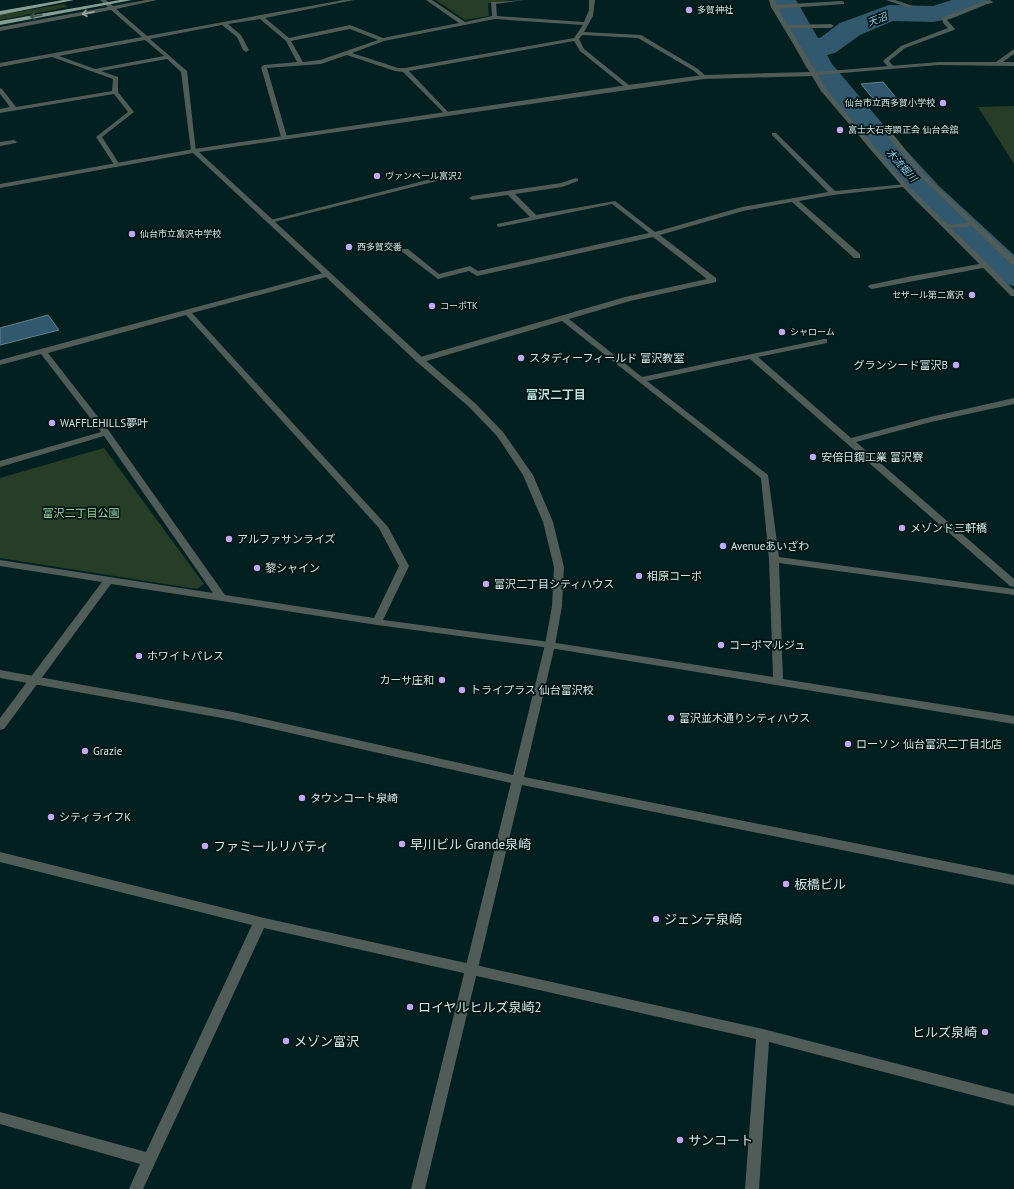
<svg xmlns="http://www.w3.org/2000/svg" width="1014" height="1189" viewBox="0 0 1014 1189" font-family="'PT Sans','Noto Sans JP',sans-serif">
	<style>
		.green { fill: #263e28 }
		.water { fill: #32586d; stroke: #638291 }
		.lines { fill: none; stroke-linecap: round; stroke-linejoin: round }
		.river { fill: #32586d; fill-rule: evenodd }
		.minor { fill: #505c57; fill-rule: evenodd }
		.tertiary { fill: #505c57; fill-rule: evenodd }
		.primary { fill: #869e94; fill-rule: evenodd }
		.oneway { stroke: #99a7a5 }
		.oneway2 { stroke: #3d534e }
		.poi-dot { fill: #c4a7f1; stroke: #011615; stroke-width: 1.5 }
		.labels { text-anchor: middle; stroke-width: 3.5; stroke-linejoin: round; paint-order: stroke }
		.far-poi-label { font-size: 9px; fill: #d4e5e4; stroke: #011615; text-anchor: start }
		.far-water-label { font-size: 10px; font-style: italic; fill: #8accf2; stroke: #011615 }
		.poi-label { font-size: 11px; fill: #d4e5e4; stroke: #011615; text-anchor: start }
		.park-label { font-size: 11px; fill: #a1d4a3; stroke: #011615 }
		.neighbourhood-label { font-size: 12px; font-weight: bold; fill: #bcdfdc; stroke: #011615 }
		.near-poi-label { font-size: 13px; fill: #d4e5e4; stroke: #011615; text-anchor: start }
	</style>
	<rect width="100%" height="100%" fill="#01201f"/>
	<!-- green -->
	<path class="green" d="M436,0H511L488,3L489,16L465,20Z
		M64,4L68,7L0,20V15Z
		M1014,106V164L978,107Z
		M104,448L204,584L197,589L0,558V478Z"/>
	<!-- water -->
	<path class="water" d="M883,82L902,105L879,106L861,84Z
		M48,315L59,330L0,345V328Z"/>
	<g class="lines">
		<!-- river -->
		<path class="river" d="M770,0H796L818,38H820L840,23L889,5L933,6L952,0H989L985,5L953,18L933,22L893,21L860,35L835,53L827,55L832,64L892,135L939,186L1014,255V286L1001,283L915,200L870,149L806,67Z"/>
		<!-- minor -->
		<path class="minor" d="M100,0H106L113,6L146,0H157L116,9L147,36L343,0H354L265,18L289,38L350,25L383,38L459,23L426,0H432L465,22L492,16L491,2L525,0L496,4L497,16L584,22L589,10V0H595L593,16L584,32L641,35L698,69L707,77L702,78L694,71L638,38L582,35L579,39L584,49L630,86V88H626L580,51L574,41L409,71L449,113V115L447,116L403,72L395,71L347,55L321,64L267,68L287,137L284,139L281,137L261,67L264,65L297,62L286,41L260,19L228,24L241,35L249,50L246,52L243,50L237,37L222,25L150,39L187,71L196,152L191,151L181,72L167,59L101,71L118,77V92L134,112L102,137L120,165L117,167L115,166L96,137L128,112L114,94L0,113V109L10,107L0,94V88L2,89L16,107L112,91L113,79L52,57L0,67V63L142,37L111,10L0,31V27L108,7ZM495,19L583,25L574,38L405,68H398L352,53L384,41ZM350,29L378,40L320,60L303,62L291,41ZM145,40L164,56L95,69L59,56Z
			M886,0H895L913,6L910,8Z
			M990,0L993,2L992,3L983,5L947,20L955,29L954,30L905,48L889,61L894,67L893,68H889L883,61L901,46L948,28L943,23L942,18L979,3Z
			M842,1L844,2V4L774,9L771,7L774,5Z
			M786,25L831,24L834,26L831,28H784V26Z
			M1014,49V54L1000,64H996V62Z
			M888,130L899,131V133L893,134L927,177L1014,258V264H1011L971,225L968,227L943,228V226L945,225L969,223L923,179L886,134L859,135L856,133L859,131Z
			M772,133H776L835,191L906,184L907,185L904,187L833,195L799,201L860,254V258H854L792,202L743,211L660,235L716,278V282L630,301L569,319L642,377L824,339H827V343L758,357L851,438L930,417L1014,398V404L931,422L856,442L1014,579V587L1010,586L750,359L647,381L768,475L779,557L1014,589V595L779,563L783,679L1014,716V724L550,648L377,625L111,584L4,729L0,730V718L102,582L0,566V560L213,593L104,436L0,467V461L101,432L41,354L0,365V360L327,272L331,274L330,276L192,313L388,527L409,566L383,620L550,642L773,677L769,559L761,478L562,321L423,362H420L416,360L417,358L625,297L707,279L653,237L477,276L469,271L438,279L401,251L402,249H408L439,274L470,266L478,271L649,233L612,204L499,227L497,226V224L530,217L508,195L472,200L469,198L472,196L561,183L576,178L578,179V181L562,187L515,194L536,215L615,201L655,232L742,207L828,192L772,135ZM186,315L379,528L399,566L374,618L225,595L109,431L48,353Z
			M14,140L17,142L16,143L0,146V142Z
			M435,178L438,180L437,181L270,223L267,221Z
			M985,263L989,265L988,267L872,289L868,287L869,285L912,276Z
			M0,852L260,917L763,1029L1014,1094V1106L769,1042L759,1189H745L756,1039L264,928L143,1189H129L140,1164L0,1124V1112L146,1152L252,925L0,862Z"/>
		<!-- tertiary -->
		<path class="tertiary" d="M769,0H775L777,7L816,72L939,62H1014V66L939,65L818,75L826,89L906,184L1014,290V296H1011L902,186L821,91L812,76L704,79L199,152L423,358L475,403L503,432L533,475L553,522L564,567L562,606L555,645L524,777L1014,875V885L522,785L425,1189H411L511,783L233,720L0,678V670L233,712L513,775L545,645L552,606L554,567L543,522L523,475L497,436L469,407L417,362L193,153L0,188V184L194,149L628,85L704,75L810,72L771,7Z"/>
		<!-- primary -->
		<path class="primary" d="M63,0H74L0,15V11Z
			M120,0H132L0,25V21Z"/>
	</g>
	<!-- one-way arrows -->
	<defs><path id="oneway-shaft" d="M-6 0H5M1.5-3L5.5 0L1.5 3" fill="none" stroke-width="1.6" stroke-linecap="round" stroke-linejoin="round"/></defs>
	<use class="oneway" href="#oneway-shaft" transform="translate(88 13) rotate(169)"/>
	<use class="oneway2" href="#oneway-shaft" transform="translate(36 16) rotate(170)"/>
	<!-- markers -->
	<g class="poi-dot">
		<circle cx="689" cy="10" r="4"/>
		<circle cx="943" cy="103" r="4"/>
		<circle cx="840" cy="130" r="4"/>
		<circle cx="377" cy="176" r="4"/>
		<circle cx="132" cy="234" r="4"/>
		<circle cx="349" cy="247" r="4"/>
		<circle cx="972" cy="295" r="4"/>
		<circle cx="432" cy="306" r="4"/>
		<circle cx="782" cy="332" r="4"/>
		<circle cx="521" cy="358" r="4"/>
		<circle cx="956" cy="365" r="4"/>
		<circle cx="52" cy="423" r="4"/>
		<circle cx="813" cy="457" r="4"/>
		<circle cx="902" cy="528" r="4"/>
		<circle cx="229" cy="539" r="4"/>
		<circle cx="723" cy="546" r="4"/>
		<circle cx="257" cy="568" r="4"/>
		<circle cx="639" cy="576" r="4"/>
		<circle cx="486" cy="584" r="4"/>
		<circle cx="721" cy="645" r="4"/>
		<circle cx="139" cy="656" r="4"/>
		<circle cx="442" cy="680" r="4"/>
		<circle cx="462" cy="690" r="4"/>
		<circle cx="671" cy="718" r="4"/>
		<circle cx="848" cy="744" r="4"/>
		<circle cx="85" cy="751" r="4"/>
		<circle cx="302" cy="798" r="4"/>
		<circle cx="51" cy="817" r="4"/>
		<circle cx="402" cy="844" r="4"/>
		<circle cx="205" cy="846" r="4"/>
		<circle cx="786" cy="884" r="4"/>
		<circle cx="656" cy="919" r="4"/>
		<circle cx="410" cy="1007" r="4"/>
		<circle cx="985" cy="1032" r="4"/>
		<circle cx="286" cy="1041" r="4"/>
		<circle cx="680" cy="1140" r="4"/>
	</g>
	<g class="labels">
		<!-- far-poi labels -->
		<g class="far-poi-label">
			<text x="697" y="13">多賀神社</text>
			<text x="935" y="106" text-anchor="end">仙台市立西多賀小学校</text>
			<text x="848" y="133">富士大石寺顕正会 仙台会舘</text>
			<text x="385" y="179">ヴァンベール富沢2</text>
			<text x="140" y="237">仙台市立富沢中学校</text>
			<text x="357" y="250">西多賀交番</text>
			<text x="964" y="298" text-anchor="end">セザール第二富沢</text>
			<text x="440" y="309">コーポTK</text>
			<text x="790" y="335">シャローム</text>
		</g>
		<!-- far-water labels -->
		<g class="far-water-label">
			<text transform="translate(877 19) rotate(-21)" y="4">天沼</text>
			<text transform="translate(902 165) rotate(48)" y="4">木流堀川</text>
		</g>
		<!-- poi labels -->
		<g class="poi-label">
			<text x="529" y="362">スタディーフィールド 富沢教室</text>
			<text x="948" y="369" text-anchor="end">グランシード富沢B</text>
			<text x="60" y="427">WAFFLEHILLS夢叶</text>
			<text x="821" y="461">安倍日鋼工業 富沢寮</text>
			<text x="910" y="532">メゾンド三軒橋</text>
			<text x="237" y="543">アルファサンライズ</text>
			<text x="731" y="550">Avenueあいざわ</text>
			<text x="265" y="572">黎シャイン</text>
			<text x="647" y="580">相原コーポ</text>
			<text x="494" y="588">富沢二丁目シティハウス</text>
			<text x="729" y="649">コーポマルジュ</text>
			<text x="147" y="660">ホワイトパレス</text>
			<text x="434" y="684" text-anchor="end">カーサ庄和</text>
			<text x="470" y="694">トライプラス 仙台富沢校</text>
			<text x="679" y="722">富沢並木通りシティハウス</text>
			<text x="856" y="748">ローソン 仙台富沢二丁目北店</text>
			<text x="93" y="755">Grazie</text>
			<text x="310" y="802">タウンコート泉崎</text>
			<text x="59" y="821">シティライフK</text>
		</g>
		<!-- park labels -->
		<g class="park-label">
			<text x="81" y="517">富沢二丁目公園</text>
		</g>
		<!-- neighbourhood labels -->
		<g class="neighbourhood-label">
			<text x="556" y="399">富沢二丁目</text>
		</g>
		<!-- near-poi labels -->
		<g class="near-poi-label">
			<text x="410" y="849">早川ビル Grande泉崎</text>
			<text x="213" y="851">ファミールリバティ</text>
			<text x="794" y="889">板橋ビル</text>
			<text x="664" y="924">ジェンテ泉崎</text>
			<text x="418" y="1012">ロイヤルヒルズ泉崎2</text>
			<text x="977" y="1037" text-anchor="end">ヒルズ泉崎</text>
			<text x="294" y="1046">メゾン富沢</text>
			<text x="688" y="1145">サンコート</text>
		</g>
	</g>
</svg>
